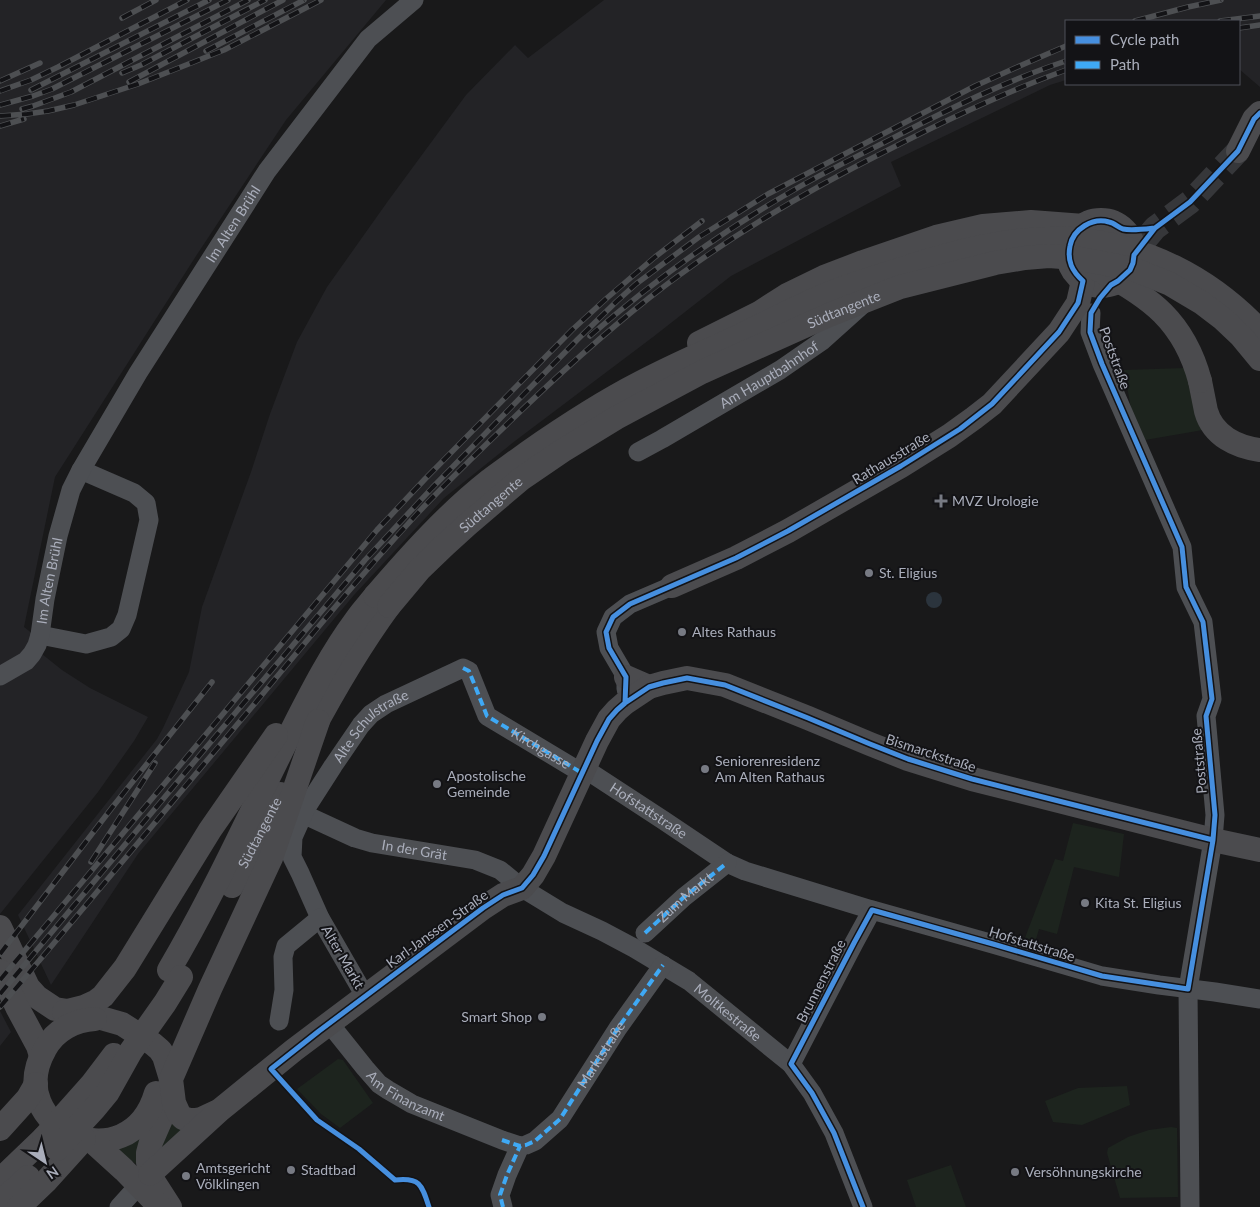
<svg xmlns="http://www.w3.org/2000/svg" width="1260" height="1207" viewBox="0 0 1260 1207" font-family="Lato,sans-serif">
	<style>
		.built { fill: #232326 }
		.green { fill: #1d241e }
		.water { fill: #2b343d }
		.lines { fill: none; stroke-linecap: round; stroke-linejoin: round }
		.major-tunnel { stroke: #36373a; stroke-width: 24; stroke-dasharray: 24 12; stroke-linecap: butt }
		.minor { stroke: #4d4f53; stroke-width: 19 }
		.major { stroke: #4b4b4e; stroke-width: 24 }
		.rail-casing { stroke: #4d4f52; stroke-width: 5.5 }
		.rail { stroke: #131316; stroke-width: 4; stroke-dasharray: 11; stroke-linecap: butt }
		.major-bridge { stroke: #4b4b4e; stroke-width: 24 }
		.quiet { stroke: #3fa9f5; stroke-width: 4; stroke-dasharray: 8 4; stroke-linecap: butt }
		.cycleway-casing { stroke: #131316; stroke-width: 8 }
		.cycleway { stroke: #468fdf; stroke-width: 5 }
		.poi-dot { fill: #777a83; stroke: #131316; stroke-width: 2 }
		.labels { text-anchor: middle; stroke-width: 4; stroke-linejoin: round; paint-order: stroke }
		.street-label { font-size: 14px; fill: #aaaebb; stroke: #131316 }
		.poi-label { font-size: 14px; fill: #aaaebb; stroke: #131316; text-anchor: start }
	</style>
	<rect width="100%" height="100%" fill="#19191a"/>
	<!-- built -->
	<path class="built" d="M0,0H386L286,120L196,256L55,477L24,627L47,645L42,654L62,670L90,688L148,717L134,741L98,792L0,914Z
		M604,0H1260V87L1239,69V21H1066V80L1050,85L891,162L901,186L731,276L653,337L515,441L444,498L354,595L138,854L51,985L18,915L157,739L163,728L189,672L202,607L251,472L270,414L297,342L327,287L388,201L466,95L515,45L528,58Z
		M0,1011L11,1032L0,1046Z"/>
	<!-- green -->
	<path class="green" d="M1185,368L1192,400L1203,430L1145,440L1132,414L1124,370Z
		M1073,823L1124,834L1119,877L1074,867L1057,934L1039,929L1034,946L1023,943L1055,859L1063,861Z
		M338,1059L343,1060L373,1103L340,1128L321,1114L297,1089Z
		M1127,1086L1130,1105L1082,1125L1053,1122L1045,1101L1078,1088Z
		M169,1115L190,1129L160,1150Z
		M1171,1127L1177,1128L1178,1197L1120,1198L1107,1153L1108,1148L1128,1137L1149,1130Z
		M143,1130L138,1165L113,1149Z
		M951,1165L966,1207H916L907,1180Z"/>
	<!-- water -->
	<path class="water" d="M926 600a8 8 0 1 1 16 0a8 8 0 1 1-16 0Z"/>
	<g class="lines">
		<!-- major-tunnel -->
		<path class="major-tunnel" d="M1145,240L1155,228L1190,202L1238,151"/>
		<!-- minor -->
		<g class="minor">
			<path d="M1091,313L1090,332L1102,364L1182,547L1186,587L1203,622L1212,699L1206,716L1215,815L1213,840L1188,989L1190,1207"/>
			<path id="s1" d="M638,452L662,439L780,370L822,341L861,306"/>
			<path d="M40,635L86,644L111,637L121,629L127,615L149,520L146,503L134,493L81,470"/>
			<path id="s2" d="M0,676L26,661L32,654L37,645L40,635L45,599L58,536L71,490L81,470L138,373L267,171L368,39L414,0"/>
			<path d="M626,689V677L609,648L606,632L613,617L630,604L672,586"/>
			<path id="s3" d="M585,769L663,820L727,863L745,871L872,910L993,944L1102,976L1159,985L1215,992L1260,999"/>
			<path id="s4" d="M303,814L355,838L372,843L475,860L500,870L522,888L563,913L602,931L634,948L689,981L791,1064L812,1093L834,1133L863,1207"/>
			<path id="s5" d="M645,933L684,897L727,863"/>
			<path id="s6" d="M365,996L320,918L300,873L292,857L293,837L306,808L333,766L361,725L371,714L386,704L463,668L469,671L487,716L582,773"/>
			<path d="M279,1021L284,990L283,957L286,946L320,918"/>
			<path id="s7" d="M329,1023L365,1068L379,1084L388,1090L412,1104L502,1140L520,1146L526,1145L535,1141L560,1119L618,1028L663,965"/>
			<path d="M791,1064L854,943L872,910"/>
			<path d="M119,1207L138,1186"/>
			<path d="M503,1207L500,1195L507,1175L520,1146"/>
		</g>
		<!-- major -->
		<g class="major">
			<path d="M1238,151L1254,119L1260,113"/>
			<circle cx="1101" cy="253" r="33"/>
			<path d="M699,343L759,313L787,295L824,277L863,262L936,237L983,226L1031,222L1084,226"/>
			<path d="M1200,381C1202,391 1204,401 1206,411C1213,436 1237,447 1260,450"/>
			<path d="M672,586L736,558L788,531L901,466L949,436L974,418L992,404L1059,332L1078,303L1083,281"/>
			<path d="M626,677L649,687"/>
			<path d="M310,735C334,690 359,647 389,606"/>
			<path id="s8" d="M232,886L280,794"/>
			<path d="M0,927L28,987L37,997L55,1009L87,1014L122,1024L153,1044L160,1050L164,1056L171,1079L169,1097L165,1110L151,1142L148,1153V1162L150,1174L152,1179L170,1207"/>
			<path d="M169,970C214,894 250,813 290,734C310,695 330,655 356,620C362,611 369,604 375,596"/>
			<path d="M0,971L17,1007L38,1046L41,1056"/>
			<path d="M64,1012L84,1007L95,1002L103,996L125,968L210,830L276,735"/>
			<path d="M95,1019C75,1020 55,1030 45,1049C0,1128 129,1185 156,1093"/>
			<path d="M216,1112L201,1119L195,1120H189L183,1118L179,1114L174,1103L171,1079L210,989L271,858L318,721"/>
			<path d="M0,1129L28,1098L36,1084"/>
			<path d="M91,1140L124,1170L160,1207"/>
			<path d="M150,1174L220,1110L294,1050L483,908L503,895L522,888L533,875L544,856L597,741L609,719L617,710L625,703L649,687L663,683L687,678L725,685L808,718L870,744L908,759L972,779L1213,840L1260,850"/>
			<path d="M0,1180L44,1138"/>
			<path d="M0,1203L28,1177"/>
			<path d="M19,1207L47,1180L84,1139"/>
		</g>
		<defs>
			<path id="rail" d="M122,18L156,0
				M1135,21L1188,7L1221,0
				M1220,21L1260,16
				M1239,28L1260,25
				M206,51L304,0
				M122,73L141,65L265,0
				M0,81L40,63
				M129,82L283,0
				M31,90L209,0
				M0,91L31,80L58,67L187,0
				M0,105L33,96L52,89L228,0
				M22,109L33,106L71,92L248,0
				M0,116L27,114L48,111L74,105L138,84L224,50L321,0
				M0,126L24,119
				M590,336C651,283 717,235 787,194C822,173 860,155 897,136C951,108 1008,80 1066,61
				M91,862L155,763
				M0,954L111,809L212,682
				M0,980L377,530L425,479L572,330L607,298L655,257L702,221
				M0,994L220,731L365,560L432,488L578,339L617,301L636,284L699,237L768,194L975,86L1015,68L1066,46
				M0,1007C86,906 170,804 256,702C308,639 360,576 416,515C442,487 470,460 498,433C546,386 596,340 649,298C723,240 804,192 888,150C946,120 1005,92 1066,70"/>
		</defs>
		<!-- rail casing -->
		<use href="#rail" class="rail-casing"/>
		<!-- rail -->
		<use href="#rail" class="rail"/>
		<!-- major-bridge -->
		<g class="major-bridge">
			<path d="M1099,270C1150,297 1184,321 1200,381"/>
			<path d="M375,596C411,554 447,514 490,480C502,471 515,462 527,453C563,428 601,403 640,383C672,366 705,352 737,337C766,323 795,308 825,295C854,283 886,274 917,264C959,251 1002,240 1046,239C1055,239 1064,238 1072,239C1146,245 1210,278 1260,331"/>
			<path id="s9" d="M389,606L420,569L445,545L467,525L521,479L562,451L616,418L702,372L829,315L900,287L995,263L1025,258L1049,256L1075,258L1133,269L1170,284L1202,303L1223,319L1241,336L1260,359"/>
			<path d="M44,1138L92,1084L114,1055"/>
			<path d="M57,1149L94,1109L108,1092L131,1051L165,1003L181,977"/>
		</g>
		<!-- quiet -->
		<g class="quiet">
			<path id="s10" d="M463,668L469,671L487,716L582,773"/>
			<path d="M645,933L684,897L727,863"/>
			<path d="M502,1140L520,1146L526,1145L535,1141L560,1119L618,1028L663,965"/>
			<path d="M503,1207L500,1195L507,1175L520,1146"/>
		</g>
		<defs>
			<path id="cycleway" d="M625,703L626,677L609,648L606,632L613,617L630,604L736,558L788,531L901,466L960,429L992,404L1059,332L1078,303L1083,281C1072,271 1067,261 1070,246C1073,229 1093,217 1109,222C1114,223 1118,227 1123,229C1131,231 1146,229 1155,228
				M429,1207C422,1185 420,1177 395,1180L359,1149L317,1120L271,1069L319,1031L483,908L503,895L522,888L533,875L544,856L597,741L609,719L617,710L625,703L649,687L663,683L687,678L725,685L808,718L870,744L908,759L972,779L1023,792L1213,840
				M863,1207L834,1133L812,1093L791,1064L854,943L872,910L993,944L1102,976L1188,989L1213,840L1215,815L1206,716L1212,699L1203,622L1186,587L1182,547L1102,364L1090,332L1091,313L1100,298L1111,285L1118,281L1130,270L1133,263L1134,255L1155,228L1190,202L1238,151L1254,119L1260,113"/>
		</defs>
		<!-- cycleway casing -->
		<use href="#cycleway" class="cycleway-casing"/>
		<!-- cycleway -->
		<use href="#cycleway" class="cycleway"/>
	</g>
	<!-- markers -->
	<g class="poi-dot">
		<path d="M938.5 493.5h5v5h5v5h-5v5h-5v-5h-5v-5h5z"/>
		<circle cx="869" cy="573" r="5"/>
		<circle cx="682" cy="632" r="5"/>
		<circle cx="705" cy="769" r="5"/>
		<circle cx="437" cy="784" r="5"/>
		<circle cx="1085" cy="903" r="5"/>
		<circle cx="542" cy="1017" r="5"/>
		<circle cx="291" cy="1170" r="5"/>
		<circle cx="1015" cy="1172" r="5"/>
		<circle cx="186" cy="1176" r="5"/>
	</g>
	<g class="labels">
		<!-- street labels -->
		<g class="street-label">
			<text dy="5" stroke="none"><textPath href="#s2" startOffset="520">Im Alten Brühl</textPath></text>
			<text dy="5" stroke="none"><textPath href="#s9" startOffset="549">Südtangente</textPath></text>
			<text transform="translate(1115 358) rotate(70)" y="5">Poststraße</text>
			<text dy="5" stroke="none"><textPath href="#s1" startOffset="152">Am Hauptbahnhof</textPath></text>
			<text transform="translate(891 458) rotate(-31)" y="5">Rathausstraße</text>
			<text dy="5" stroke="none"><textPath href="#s9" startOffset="144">Südtangente</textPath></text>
			<text dy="5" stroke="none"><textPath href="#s2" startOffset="115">Im Alten Brühl</textPath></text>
			<text dy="5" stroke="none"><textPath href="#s6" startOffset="315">Alte Schulstraße</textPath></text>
			<text dy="5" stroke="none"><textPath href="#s10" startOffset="118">Kirchgasse</textPath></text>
			<text transform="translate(931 753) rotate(18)" y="5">Bismarckstraße</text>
			<text transform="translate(1199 761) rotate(-95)" y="5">Poststraße</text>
			<text dy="5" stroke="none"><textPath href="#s3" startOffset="76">Hofstattstraße</textPath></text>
			<text dy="5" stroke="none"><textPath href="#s8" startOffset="60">Südtangente</textPath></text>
			<text dy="5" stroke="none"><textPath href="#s4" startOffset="118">In der Grät</textPath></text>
			<text dy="5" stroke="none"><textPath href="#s5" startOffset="54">Zum Markt</textPath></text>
			<text transform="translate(437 929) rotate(-36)" y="5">Karl-Janssen-Straße</text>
			<text transform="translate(1032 944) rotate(17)" y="5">Hofstattstraße</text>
			<text transform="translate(343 957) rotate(60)" y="5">Alter Markt</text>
			<text transform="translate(821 981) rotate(-63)" y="5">Brunnenstraße</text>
			<text dy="5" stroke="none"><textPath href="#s4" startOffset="476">Moltkestraße</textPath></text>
			<text dy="5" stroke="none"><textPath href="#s7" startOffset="359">Marktstraße</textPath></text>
			<text dy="5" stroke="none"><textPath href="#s7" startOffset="108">Am Finanzamt</textPath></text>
		</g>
		<!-- poi labels -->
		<g class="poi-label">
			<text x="952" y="506">MVZ Urologie</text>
			<text x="879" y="578">St. Eligius</text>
			<text x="692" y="637">Altes Rathaus</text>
			<text x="715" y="766">Seniorenresidenz<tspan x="715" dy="16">Am Alten Rathaus</tspan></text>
			<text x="447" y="781">Apostolische<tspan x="447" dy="16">Gemeinde</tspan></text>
			<text x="1095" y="908">Kita St. Eligius</text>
			<text x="532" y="1022" text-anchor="end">Smart Shop</text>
			<text x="196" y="1173">Amtsgericht<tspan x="196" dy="16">Völklingen</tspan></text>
			<text x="301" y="1175">Stadtbad</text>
			<text x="1025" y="1177">Versöhnungskirche</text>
		</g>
	</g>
	<!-- legend -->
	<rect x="1065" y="20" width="175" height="65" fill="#131316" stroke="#4f5158"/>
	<rect x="1075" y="36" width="25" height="8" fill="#468fdf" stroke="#4f5158"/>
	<text x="1110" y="45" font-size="15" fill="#aaaebb">Cycle path</text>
	<rect x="1075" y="61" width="25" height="8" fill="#3fa9f5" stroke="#4f5158"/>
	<text x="1110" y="70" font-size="15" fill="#aaaebb">Path</text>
	<!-- north arrow -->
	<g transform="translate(45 1162) rotate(145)" stroke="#131316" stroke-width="4" paint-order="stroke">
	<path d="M0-4L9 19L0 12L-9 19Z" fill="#aaaebb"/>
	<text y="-8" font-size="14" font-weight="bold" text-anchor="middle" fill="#aaaebb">N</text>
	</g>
</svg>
